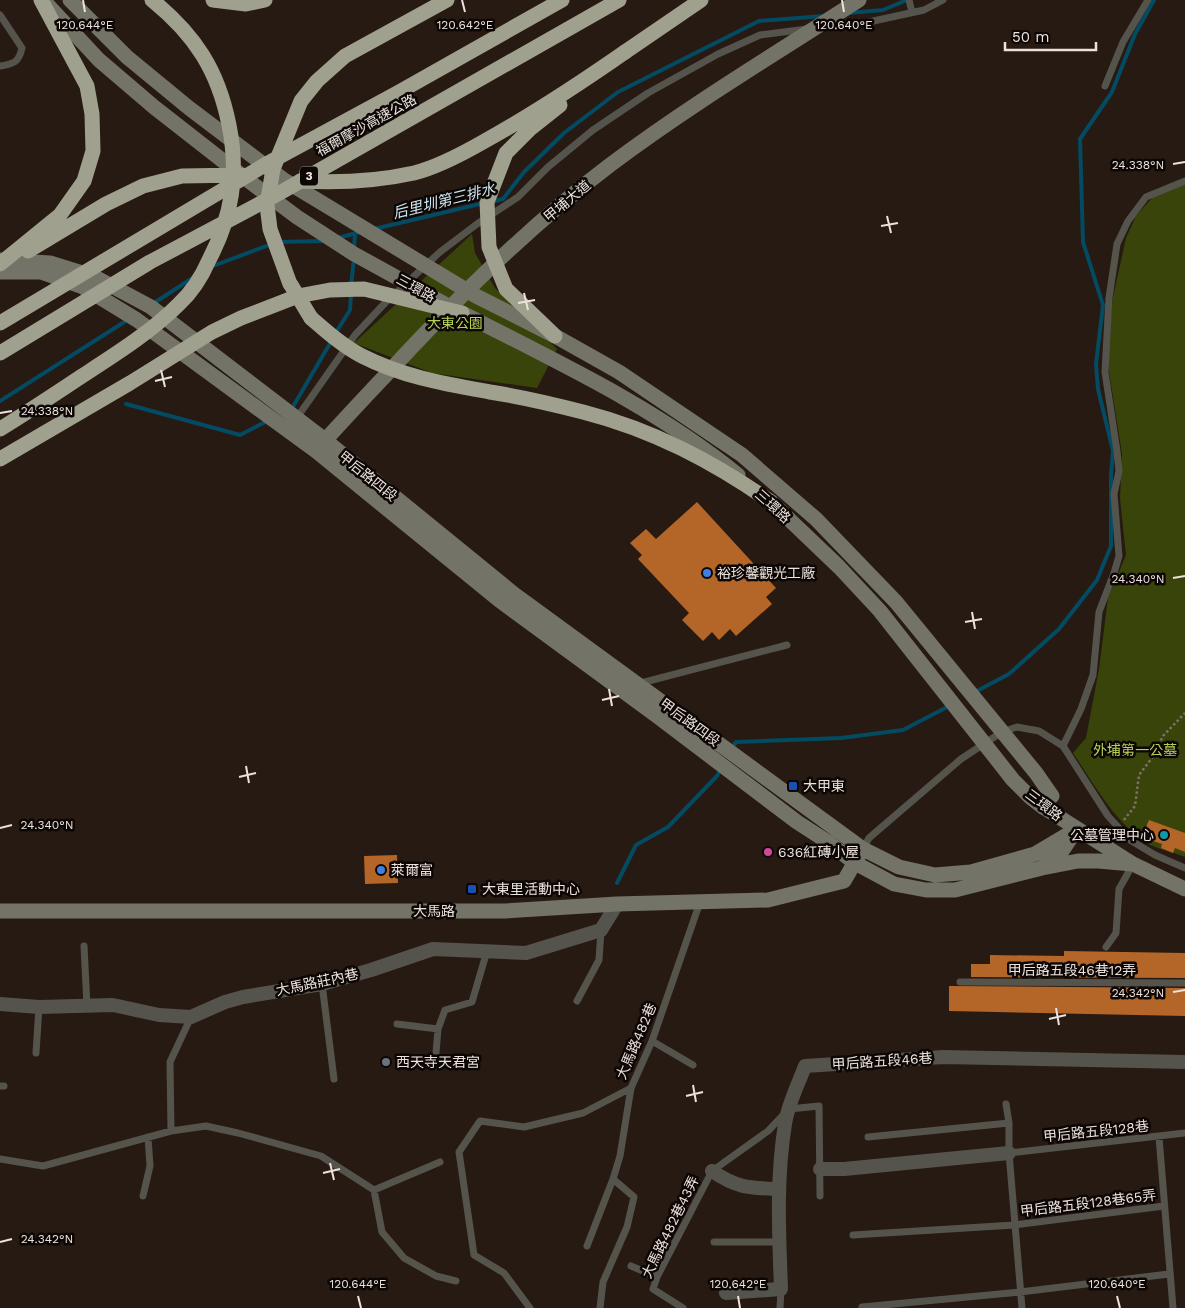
<svg xmlns="http://www.w3.org/2000/svg" width="1185" height="1308" viewBox="0 0 1185 1308" font-family="'Work Sans','Noto Sans TC',sans-serif">
	<style>
		.green { fill: #39440a }
		.lines { fill: none; stroke-linecap: round; stroke-linejoin: round }
		.stream { stroke: #034b63; stroke-width: 4 }
		.building { fill: #b36628 }
		.path { stroke: #7d716a; stroke-width: 2.5; stroke-dasharray: 2.5 2.5; stroke-linecap: butt }
		.lane { stroke: #54544c; stroke-width: 7 }
		.street { stroke: #54544c; stroke-width: 14 }
		.secondary { stroke: #737367; stroke-width: 15 }
		.highway { stroke: #a0a08e; stroke-width: 15 }
		.secondary-bridge { stroke: #737367; stroke-width: 15 }
		.highway-bridge { stroke: #a0a08e; stroke-width: 15 }
		.ticks { fill: none; stroke: #ece2dd; stroke-width: 2 }
		.shop-dot { fill: #3f7fe0; stroke: #0c0604; stroke-width: 2 }
		.transit-dot { fill: #1a4fb4; stroke: #0c0604; stroke-width: 2 }
		.culture-dot { fill: #0f9aa8; stroke: #0c0604; stroke-width: 2 }
		.hotel-dot { fill: #d1479c; stroke: #0c0604; stroke-width: 2 }
		.worship-dot { fill: #6b7280; stroke: #0c0604; stroke-width: 2 }
		.labels { text-anchor: middle; stroke-width: 5; stroke-linejoin: round; paint-order: stroke }
		.shield { fill: #0c0604; stroke: #a9a09c; stroke-width: 1 }
		.shield-label { font-size: 12px; font-weight: bold; fill: #ece2dd }
		.street-label { font-size: 14px; fill: #ece2dd; stroke: #0c0604 }
		.park-label { font-size: 14px; fill: #b7d356; stroke: #0c0604 }
		.poi-label { font-size: 14px; fill: #ece2dd; stroke: #0c0604; text-anchor: start }
		.water-label { font-size: 15px; font-style: italic; fill: #cee6f2; stroke: #0c0604 }
		.ticks-label { font-size: 12px; text-anchor: middle; fill: #ece2dd; stroke: #0c0604; stroke-width: 5; stroke-linejoin: round; paint-order: stroke }
	</style>
	<rect width="100%" height="100%" fill="#271a12"/>
	<!-- green -->
	<path class="green" d="M1185,178V857C1173,852 1156,849 1145,842C1114,821 1094,784 1073,753L1086,738L1099,669L1108,598L1126,555L1120,499L1122,454L1107,359L1113,297L1126,238L1136,216L1160,189Z
		M472,234L475,253L495,288L557,349L537,388L432,373L354,343Z"/>
	<g class="lines">
		<!-- stream -->
		<path class="stream" d="M848,13L883,10L907,0
			M491,202L503,199L524,172L564,133L618,92L759,21L824,16
			M374,229L484,203
			M338,238L360,232
			M278,242L324,241
			M354,248L355,234
			M213,266L272,244
			M351,286L354,258
			M154,303L194,277
			M335,334L350,310L351,293
			M0,401L129,319
			M126,404L240,435L269,420
			M291,410L332,340
			M975,692L1009,674L1059,629L1097,580L1111,546V476L1113,451L1098,389L1096,364L1103,305L1083,242L1080,139L1112,92L1135,34L1154,0
			M731,749L736,742L841,738L903,730L951,705
			M617,883L636,845L668,827L717,776L721,769"/>
	</g>
	<!-- building -->
	<path class="building" d="M697,502L776,588L766,597L772,604L736,636L730,629L719,640L712,632L703,641L682,620L689,613L638,559L642,555L630,543L646,529L656,539Z
		M1149,820L1185,833V852L1175,848L1173,853L1161,848L1162,844L1142,837Z
		M397,855L398,883L365,884L364,856Z
		M1064,951L1185,953V978L971,977V964H990V955L1064,956Z
		M949,986L1185,988V1016L949,1011Z"/>
	<g class="lines">
		<!-- path -->
		<path class="path" d="M1124,820L1135,806L1139,775L1152,758L1163,736L1185,713"/>
		<!-- lane -->
		<path class="lane" d="M909,0L912,12
			M0,15L22,48C19,62 14,64 0,66
			M822,27L855,25L924,10L943,0
			M1105,86L1123,42L1148,0
			M296,419L355,335L385,303L440,252L477,224L518,197L548,167L593,130L648,93L718,54L760,35L807,29
			M637,684L787,645
			M1063,746L1081,709L1093,675L1099,612L1114,573L1119,556L1114,494L1119,471L1117,451L1105,372L1109,298L1117,244L1128,221L1146,197L1185,181
			M863,849L869,838L961,759L1002,732L1017,727L1039,731L1063,746L1108,816L1130,840L1155,855L1185,868
			M84,946L87,1006
			M1106,947L1116,933L1119,889L1133,864
			M960,982L1185,983
			M322,984L334,1079
			M577,1001L599,960L601,930
			M397,1024L438,1029
			M652,1041L693,1065
			M36,1053L39,1007
			M435,1065L438,1029L445,1010L472,1002L487,951
			M0,1086H4
			M1006,1104L1009,1123
			M171,1131L170,1062L191,1017
			M868,1137L1009,1123V1153L1022,1308
			M1159,1137L1173,1308
			M1009,1153L1185,1133
			M0,1159L43,1166L171,1131L206,1126L238,1133L321,1156L374,1190L440,1162
			M374,1190L382,1232L404,1258L436,1276L456,1281
			M143,1196L150,1166L148,1137
			M853,1235L1014,1225L1164,1206
			M714,1242H780
			M587,1246L613,1179
			M631,1266L657,1277
			M862,1307L1020,1292L1169,1274
			M530,1308L504,1273L474,1255L459,1152L480,1121L524,1127L583,1113L631,1088
			M600,1308L603,1282L627,1227L634,1197L613,1179L620,1156L631,1088L652,1041L700,902
			M683,1308L653,1289L657,1277L712,1171L768,1131L789,1109L819,1106L820,1196
			M780,1308L781,1289"/>
		<!-- street -->
		<path class="street" d="M0,1004L39,1007L113,1005L159,1015L191,1017L225,1002L243,997L322,984L371,970L433,949L526,953L601,930L617,904
			M820,1169H844L1009,1153
			M712,1171C737,1188 749,1188 778,1189
			M726,1293L781,1289C779,1234 776,1179 785,1124C788,1104 798,1085 805,1066L943,1057L1185,1062"/>
		<!-- secondary -->
		<path class="secondary" d="M44,1L99,60L154,107L241,175
			M0,260L50,263L95,277L151,307L325,440L514,594L863,849L899,867L935,875L971,872L1035,854L1077,829
			M0,272H41L83,287L137,320L316,451L499,600L657,716L797,822L828,842L855,863L894,884L926,890H955L1042,868L1078,861H1098L1133,864
			M462,313C557,362 655,407 738,475
			M318,448C340,424 362,400 385,376C455,300 528,227 610,165C690,105 775,54 859,0
			M1043,807L1133,864L1185,889
			M1043,867L1062,851L1074,833
			M0,911H505L617,904L768,900L844,881L859,855"/>
		<!-- highway -->
		<path class="highway" d="M213,0L246,4L265,0
			M625,52L701,0
			M291,285L311,318"/>
		<!-- secondary-bridge -->
		<path class="secondary-bridge" d="M70,0L127,57L189,108L284,180L476,296L555,336L619,372L742,455L816,519L896,602L1036,773L1052,796
			M241,175L297,217L354,254L452,308
			M771,502L839,567L880,611L1013,780L1030,797L1043,807"/>
		<!-- highway-bridge -->
		<path class="highway-bridge" d="M300,181C337,183 378,181 414,173C438,167 462,154 483,142C532,115 579,84 625,52
			M28,251L106,204L143,186L182,176L241,175
			M0,264L60,215L84,181L93,151L92,114L87,86L41,0
			M290,284L270,229L267,205L273,169L301,101L317,81L345,56L447,0
			M311,318C327,332 343,346 362,356C403,377 446,384 490,392C522,397 552,404 583,412C653,430 712,461 771,502
			M0,323L268,163L399,92L562,0
			M555,336L506,289L489,247L487,202L506,153L531,128L560,105
			M0,353L150,262L276,195L619,0
			M0,429C28,412 55,394 82,376C116,354 151,332 179,304C192,292 202,276 209,260C232,216 239,175 229,125C218,70 195,35 152,0
			M0,459L130,383L212,332L241,318L298,296L330,290L364,289L462,313"/>
	</g>
	<!-- ticks -->
	<path class="ticks" d="M83,0L85,12M462,0L465,12M842,0L844,12M1173,164L1185,162M887,216L891,233M881,226L898,223M524,293L528,310M518,303L535,300M161,370L165,387M155,381L172,377M0,413L12,411M1173,578L1185,576M972,612L975,629M965,622L982,619M609,689L612,706M602,700L619,696M246,766L249,783M239,777L256,773M0,828L12,825M1173,992L1185,990M1056,1008L1059,1025M1049,1019L1066,1015M693,1085L696,1102M686,1096L703,1092M330,1163L334,1180M323,1173L340,1169M0,1242L12,1239M358,1296L361,1308M738,1296L740,1308M1117,1296L1120,1308"/>
	<!-- markers -->
	<g class="shop-dot">
		<circle cx="707" cy="573" r="5"/>
		<circle cx="381" cy="870" r="5"/>
	</g>
	<g class="transit-dot">
		<rect x="788" y="781" width="10" height="10" rx="2.5"/>
		<rect x="467" y="884" width="10" height="10" rx="2.5"/>
	</g>
	<circle class="culture-dot" cx="1164" cy="835" r="5"/>
	<circle class="hotel-dot" cx="768" cy="852" r="5"/>
	<circle class="worship-dot" cx="386" cy="1062" r="5"/>
	<g class="labels">
		<!-- shield labels -->
		<rect class="shield" x="300" y="166.5" width="18" height="19" rx="4"/>
		<g class="shield-label">
			<text x="309" y="180">3</text>
		</g>
		<!-- street labels -->
		<g class="street-label">
			<text transform="translate(366 125) rotate(-29)" y="5">福爾摩沙高速公路</text>
			<text transform="translate(567 201) rotate(-40)" y="5">甲埔大道</text>
			<text transform="translate(416 288) rotate(29)" y="5">三環路</text>
			<text transform="translate(368 476) rotate(39)" y="5">甲后路四段</text>
			<text transform="translate(773 506) rotate(42)" y="5">三環路</text>
			<text transform="translate(690 722) rotate(36)" y="5">甲后路四段</text>
			<text transform="translate(1044 805) rotate(37)" y="5">三環路</text>
			<text x="434" y="916">大馬路</text>
			<text x="1072" y="975">甲后路五段46巷12弄</text>
			<text transform="translate(317 982) rotate(-12)" y="5">大馬路莊內巷</text>
			<text transform="translate(636 1041) rotate(-67)" y="5">大馬路482巷</text>
			<text transform="translate(882 1061) rotate(-4)" y="5">甲后路五段46巷</text>
			<text transform="translate(1096 1131) rotate(-6)" y="5">甲后路五段128巷</text>
			<text transform="translate(1088 1203) rotate(-7)" y="5">甲后路五段128巷65弄</text>
			<text transform="translate(670 1227) rotate(-64)" y="5">大馬路482巷43弄</text>
		</g>
		<!-- park labels -->
		<g class="park-label">
			<text x="455" y="328">大東公園</text>
			<text x="1135" y="755">外埔第一公墓</text>
		</g>
		<!-- poi labels -->
		<g class="poi-label">
			<text x="717" y="578">裕珍馨觀光工廠</text>
			<text x="803" y="791">大甲東</text>
			<text x="1154" y="840" text-anchor="end">公墓管理中心</text>
			<text x="778" y="857">636紅磚小屋</text>
			<text x="391" y="875">萊爾富</text>
			<text x="482" y="894">大東里活動中心</text>
			<text x="396" y="1067">西天寺天君宮</text>
		</g>
		<!-- water labels -->
		<g class="water-label">
			<text transform="translate(444 201) rotate(-14)" y="5">后里圳第三排水</text>
		</g>
	</g>
	<g class="ticks-label">
		<text x="85" y="29">120.644°E</text>
		<text x="465" y="29">120.642°E</text>
		<text x="844" y="29">120.640°E</text>
		<text x="1138" y="169">24.338°N</text>
		<text x="47" y="415">24.338°N</text>
		<text x="1138" y="583">24.340°N</text>
		<text x="47" y="829">24.340°N</text>
		<text x="1138" y="997">24.342°N</text>
		<text x="47" y="1243">24.342°N</text>
		<text x="358" y="1288">120.644°E</text>
		<text x="738" y="1288">120.642°E</text>
		<text x="1117" y="1288">120.640°E</text>
	</g>
	<!-- scale -->
	<path d="M1005 42v8h91v-8" fill="none" stroke="#ece2dd" stroke-width="2.5"/>
	<text x="1012" y="42" font-size="15" fill="#ece2dd" stroke="#0c0604" stroke-width="4" paint-order="stroke">50 m</text>
</svg>
